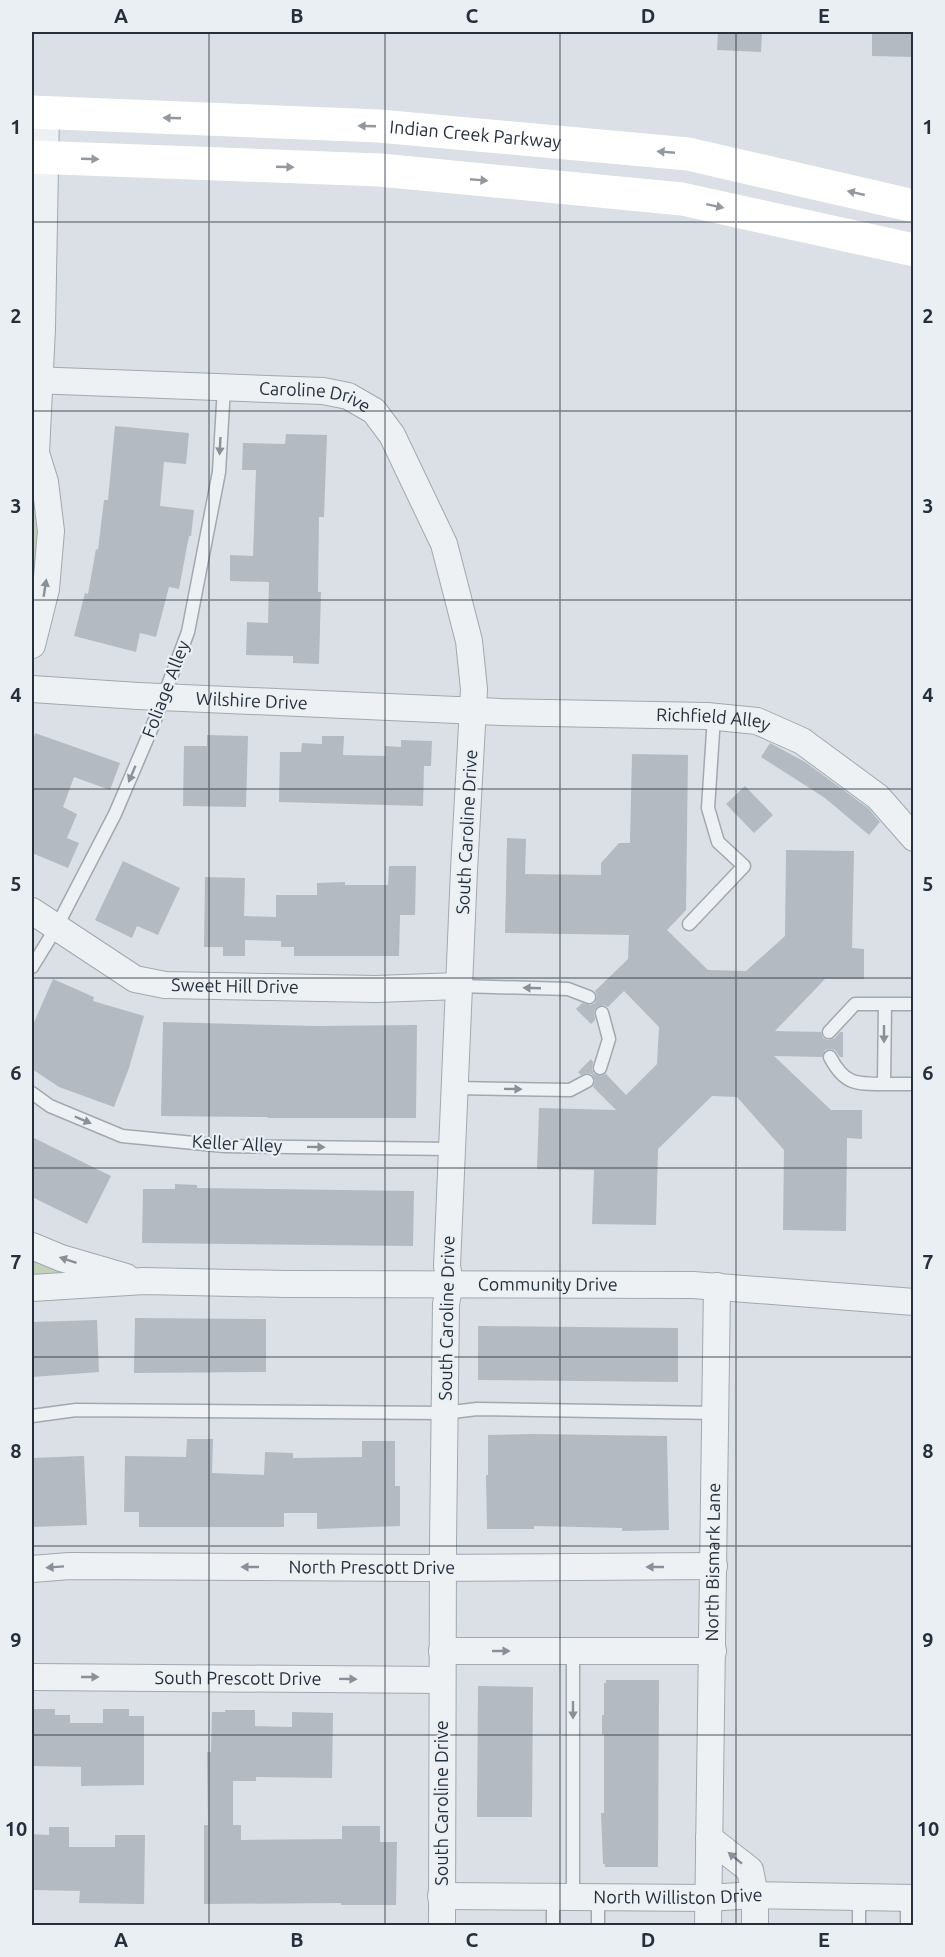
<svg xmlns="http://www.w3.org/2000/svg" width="945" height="1957" viewBox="0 0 945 1957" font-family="Ubuntu,sans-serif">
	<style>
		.green { fill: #c3d0bc }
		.building { fill: #b3bac2 }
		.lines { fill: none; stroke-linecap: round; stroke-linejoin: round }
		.lane-casing { stroke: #a1a8b0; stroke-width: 15 }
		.street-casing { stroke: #a1a8b0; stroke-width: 28 }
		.lane { stroke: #eef1f4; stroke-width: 12 }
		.street { stroke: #eef1f4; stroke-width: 26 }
		.secondary { stroke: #fff; stroke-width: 33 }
		.oneway { fill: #92989e }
		.oneway2 { fill: #8a9098 }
		.grid { fill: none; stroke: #25303c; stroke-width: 1.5; stroke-opacity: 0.55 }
		.labels { text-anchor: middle; stroke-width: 4.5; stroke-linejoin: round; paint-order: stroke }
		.street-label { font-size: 18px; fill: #25303c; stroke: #eaeff4 }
		.neatline { fill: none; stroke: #25303c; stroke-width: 2 }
		.grid-label { font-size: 20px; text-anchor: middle; font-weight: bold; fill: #25303c }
	</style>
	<rect width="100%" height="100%" fill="#dbe0e6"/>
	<!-- green -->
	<path class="green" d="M32,485L39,540L32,596Z
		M32,1258L69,1275L32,1276Z"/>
	<!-- building -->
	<path class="building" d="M718,32H762L761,52L717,50Z
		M872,32H914V57L872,56Z
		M115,426L189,433L186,464L164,462L160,506L194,510L191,536H189L179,589L169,587L156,637L140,633L136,652L74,636L85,593L88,594L96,549L98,550L104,500H108Z
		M286,434L327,435L324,517H319L318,592H321L319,664L293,663V656L246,655L247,622L268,623L269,582L230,581V555L253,556L256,470H242L243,443L285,444Z
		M35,733L120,763L110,790L74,777L63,807L77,814L67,838L79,843L68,868L32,853V744Z
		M207,735L248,736L246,807L183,806L184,746H207Z
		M322,736H344L343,755L385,756V746L401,747V740L432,741L431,766H424L423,806L279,802L280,752H301L302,743L322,744Z
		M770,743L805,762L868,808L880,822L869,835L825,798L761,757Z
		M632,754L688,755L686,910L667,930L708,970L746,971L785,936L786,850L854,851L852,948L864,949V979H825L775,1031L821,1032L823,1038L828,1040L835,1038L840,1032H843V1057H840L835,1050L831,1049L825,1050L822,1057L774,1056L831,1110H862V1139L847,1138L846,1231L783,1230L784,1150L737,1097L712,1096L658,1149L656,1225L592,1224L594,1170L537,1169L539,1108L616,1110L593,1087L595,1081L592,1074L587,1073L581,1075L578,1072L591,1059L593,1062L592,1069L594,1074L601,1076L606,1074L626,1095L657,1064L659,1027L624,991L608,1007L604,1005L597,1007L594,1011L595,1020L591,1024L576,1009L582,1003L590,1005L595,1003L597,996L595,991L628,959L629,935L505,933L507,838L526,839L525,874L601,875V863L619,843H630Z
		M745,786L773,815L754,833L726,804Z
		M123,861L180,888L158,935L137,926L132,938L95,920Z
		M389,866H416L415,915H400L399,956H294V947H281V941L245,940V956H223V947H204L205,877L245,878L244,916L276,917V895H317V883L345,882V885H388Z
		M53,979L94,997L93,1001L144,1016L129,1068L114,1107L59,1087L32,1069V1027Z
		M163,1022L315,1026L417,1025L416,1118H268L267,1117L161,1116Z
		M32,1137L111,1176L87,1224L32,1197Z
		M175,1184L197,1185V1188L414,1191L413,1246L142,1243L143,1189H175Z
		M135,1318L266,1319V1372L134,1373Z
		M97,1320L99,1372L32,1377V1322Z
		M478,1326L678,1328V1382L478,1380Z
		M533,1434L667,1436L669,1530L622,1531V1528L534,1526V1529H487L486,1475H488V1435Z
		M187,1439H213L212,1473L264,1475L265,1452L293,1453V1458L362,1457V1441H395V1486H400V1526L317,1529V1513H284V1527H139V1512H124L125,1456L186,1457Z
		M84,1456L87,1525L32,1527V1458Z
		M606,1680H659L658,1867H605V1864H603L601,1813H604V1734H602V1715H604V1683H606Z
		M478,1686L533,1687L532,1817H477Z
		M32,1709H55V1715H70V1723H103V1709H129V1716H144V1785L81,1786V1767L32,1766Z
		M225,1710H255V1726L292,1727V1712L333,1713L332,1778L256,1777V1781H233V1825H241V1840L342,1839V1826H380V1842H397L396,1905H341V1903L204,1904V1825H208L207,1752H211L212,1712H225Z
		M49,1827H69V1847H115V1835H145L144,1904L79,1903L80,1891L32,1890V1834L49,1835Z"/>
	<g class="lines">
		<defs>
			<path id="lane" d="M689,924L744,866L718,842L708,808L714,717
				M32,967L56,928L115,814L153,725L188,632L219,472L224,387
				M459,986L568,989L589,997
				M914,1004H885L884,1084H914
				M829,1032L855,1004H885
				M830,1057C844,1084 855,1084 884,1084
				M600,1068L609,1039L602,1013
				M455,1088L570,1090L587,1081
				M32,1093L50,1106L122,1136L225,1146L452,1149
				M32,1416L76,1410L444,1413L477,1409L716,1413
				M573,1651V1897
				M553,1897V1926
				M598,1926V1897
				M859,1926V1898
				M907,1926V1898"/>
			<g id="street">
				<path id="s1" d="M32,380L323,391L348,396L374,411L392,435L444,544L469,641L474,689L464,870L447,1266L450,1283L446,1304L443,1544L442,1926"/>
				<path d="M32,645L46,589L51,531L45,482L36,453L42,328L46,113"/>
				<path id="s2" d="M32,689L138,696L501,712L707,716L757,721L802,741L878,797L914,838"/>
				<path id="s3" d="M32,911L135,979L165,985L376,989L459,986"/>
				<path d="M32,1246L61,1258L126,1277"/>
				<path id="s4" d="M32,1288L144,1281L285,1284L693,1285L914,1302"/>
				<path id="s5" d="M32,1569L69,1566L423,1568L714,1566"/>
				<path d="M442,1651H713"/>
				<path id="s6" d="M32,1677L442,1680"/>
				<path d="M709,1838L750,1870L755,1895V1926"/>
				<path id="s7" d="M441,1896L708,1898L755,1895L914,1898"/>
				<path id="s8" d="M708,1926L717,1286"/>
			</g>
		</defs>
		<!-- lane casing -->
		<use href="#lane" class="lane-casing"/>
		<!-- street casing -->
		<use href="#street" class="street-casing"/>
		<!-- lane -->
		<use href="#lane" class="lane"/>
		<!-- street -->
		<use href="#street" class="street"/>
		<!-- secondary -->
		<g class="secondary">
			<path id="s9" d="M32,112L379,126L688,154L914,206"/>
			<path d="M32,157L380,170L682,199L914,250"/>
		</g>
	</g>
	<!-- one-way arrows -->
	<defs><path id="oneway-solid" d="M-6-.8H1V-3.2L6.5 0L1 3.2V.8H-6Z" transform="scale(1.5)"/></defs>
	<g class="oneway">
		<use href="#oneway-solid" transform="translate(172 118) rotate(-178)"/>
		<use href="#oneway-solid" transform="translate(367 126) rotate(-178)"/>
		<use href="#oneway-solid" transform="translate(666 152) rotate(-175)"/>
		<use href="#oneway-solid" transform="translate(90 159) rotate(2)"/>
		<use href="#oneway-solid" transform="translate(285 167) rotate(2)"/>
		<use href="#oneway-solid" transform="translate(479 180) rotate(5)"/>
		<use href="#oneway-solid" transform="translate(856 193) rotate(-167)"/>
		<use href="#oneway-solid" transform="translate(715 206) rotate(12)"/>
	</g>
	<g class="oneway2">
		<use href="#oneway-solid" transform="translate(220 446) rotate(93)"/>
		<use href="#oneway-solid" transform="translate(45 588) rotate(-81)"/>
		<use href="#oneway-solid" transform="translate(132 774) rotate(113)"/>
		<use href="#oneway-solid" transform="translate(532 988) rotate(-178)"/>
		<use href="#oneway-solid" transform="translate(884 1034) rotate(90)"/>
		<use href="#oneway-solid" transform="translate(513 1089) rotate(1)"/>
		<use href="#oneway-solid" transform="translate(83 1120) rotate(23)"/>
		<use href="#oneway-solid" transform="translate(316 1147) rotate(1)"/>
		<use href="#oneway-solid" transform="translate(68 1260) rotate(-162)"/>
		<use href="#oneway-solid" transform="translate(55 1567) rotate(176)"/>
		<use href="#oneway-solid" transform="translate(250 1567) rotate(-180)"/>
		<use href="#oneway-solid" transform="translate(655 1567) rotate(180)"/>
		<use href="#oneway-solid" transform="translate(501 1651)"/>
		<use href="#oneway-solid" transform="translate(90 1677)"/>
		<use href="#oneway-solid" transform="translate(348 1679) rotate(1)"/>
		<use href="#oneway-solid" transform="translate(573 1710) rotate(90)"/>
		<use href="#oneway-solid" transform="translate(735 1858) rotate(-141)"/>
	</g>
	<!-- grid -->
	<path class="grid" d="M209,32V1926M385,32V1926M560,32V1926M736,32V1926M32,222H914M32,411H914M32,600H914M32,789H914M32,978H914M32,1168H914M32,1357H914M32,1546H914M32,1735H914"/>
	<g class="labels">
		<!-- street labels -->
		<g class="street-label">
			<text dy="6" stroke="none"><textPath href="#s9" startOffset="444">Indian Creek Parkway</textPath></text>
			<text dy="6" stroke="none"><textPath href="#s1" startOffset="284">Caroline Drive</textPath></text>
			<text transform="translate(166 689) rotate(-69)" y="6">Foliage Alley</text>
			<text dy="6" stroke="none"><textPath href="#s2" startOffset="220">Wilshire Drive</textPath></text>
			<text dy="6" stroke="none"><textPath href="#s2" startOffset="682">Richfield Alley</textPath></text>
			<text transform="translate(467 832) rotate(-87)" y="6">South Caroline Drive</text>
			<text dy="6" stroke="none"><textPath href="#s3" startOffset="224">Sweet Hill Drive</textPath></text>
			<text transform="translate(237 1144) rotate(3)" y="6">Keller Alley</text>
			<text dy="6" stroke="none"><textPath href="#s4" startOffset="516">Community Drive</textPath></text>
			<text transform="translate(447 1318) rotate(-89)" y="6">South Caroline Drive</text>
			<text dy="6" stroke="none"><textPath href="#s8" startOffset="364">North Bismark Lane</textPath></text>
			<text dy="6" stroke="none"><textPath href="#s5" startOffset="340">North Prescott Drive</textPath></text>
			<text dy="6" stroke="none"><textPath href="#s6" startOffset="206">South Prescott Drive</textPath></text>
			<text transform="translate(442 1803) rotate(-90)" y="6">South Caroline Drive</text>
			<text dy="6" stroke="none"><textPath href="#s7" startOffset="237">North Williston Drive</textPath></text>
		</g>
	</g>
	<!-- border -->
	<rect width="945" height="1957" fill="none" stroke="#eaeff4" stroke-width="66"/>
	<rect x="33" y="33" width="879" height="1891" class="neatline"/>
	<g class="grid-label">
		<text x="121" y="23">A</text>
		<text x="297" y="23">B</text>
		<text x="472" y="23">C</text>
		<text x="648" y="23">D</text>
		<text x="824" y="23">E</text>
		<text x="16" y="134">1</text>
		<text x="928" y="134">1</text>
		<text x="16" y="323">2</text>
		<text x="928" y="323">2</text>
		<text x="16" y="513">3</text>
		<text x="928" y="513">3</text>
		<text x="16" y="702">4</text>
		<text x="928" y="702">4</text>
		<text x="16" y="891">5</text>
		<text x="928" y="891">5</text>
		<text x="16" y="1080">6</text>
		<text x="928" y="1080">6</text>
		<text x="16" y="1269">7</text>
		<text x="928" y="1269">7</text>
		<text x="16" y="1458">8</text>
		<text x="928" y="1458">8</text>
		<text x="16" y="1647">9</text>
		<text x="928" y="1647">9</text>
		<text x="16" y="1836">10</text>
		<text x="928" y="1836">10</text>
		<text x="121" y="1947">A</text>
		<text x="297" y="1947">B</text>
		<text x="472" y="1947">C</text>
		<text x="648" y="1947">D</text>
		<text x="824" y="1947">E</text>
	</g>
</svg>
